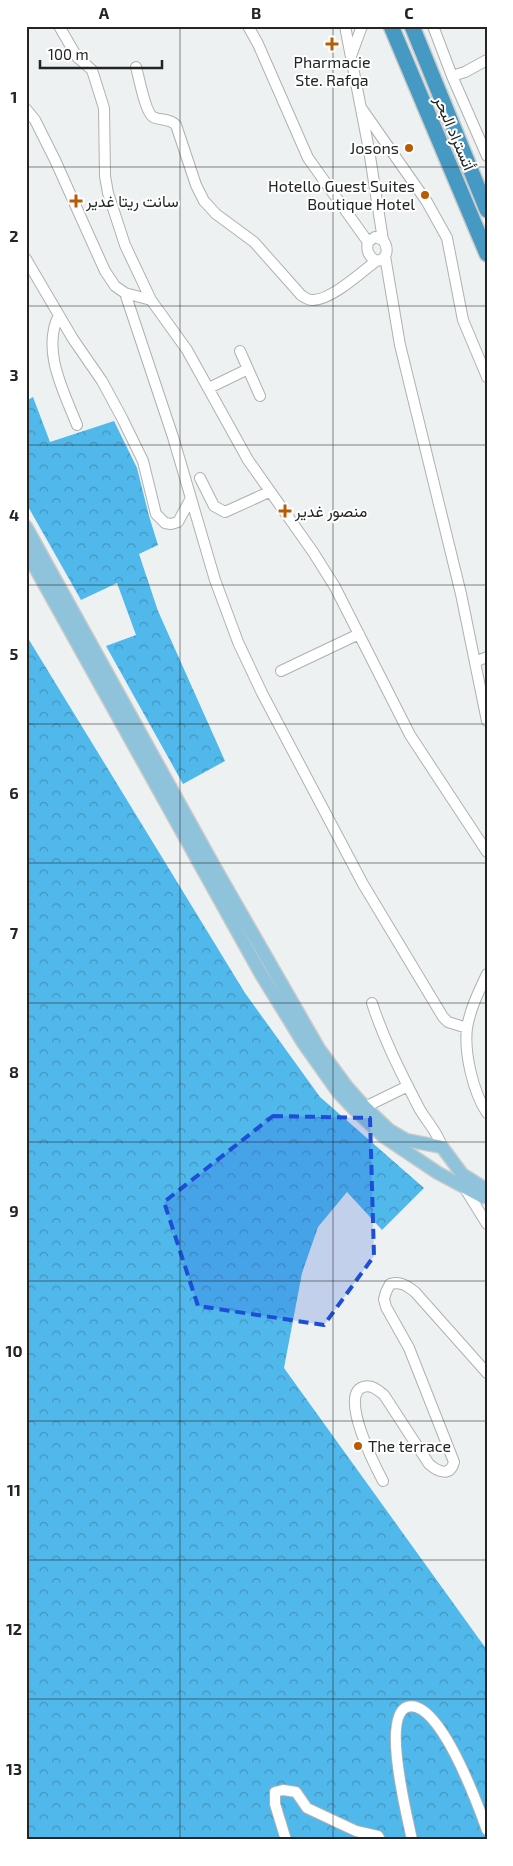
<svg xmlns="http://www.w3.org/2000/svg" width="513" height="1866" viewBox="0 0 513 1866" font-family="'Exo 2',Vazirmatn,sans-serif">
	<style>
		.forest { fill: url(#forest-crowns) }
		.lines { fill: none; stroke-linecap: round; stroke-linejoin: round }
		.minor-casing { stroke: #aeb1b2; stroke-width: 12 }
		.major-casing { stroke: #cacbcb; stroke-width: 15 }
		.highway-casing { stroke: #cacbcb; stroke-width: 18 }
		.minor { stroke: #fff; stroke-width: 10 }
		.major { stroke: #8fc2db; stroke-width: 12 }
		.highway { stroke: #4599c3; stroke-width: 15 }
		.marked { fill: #1d4ed8; fill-opacity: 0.2; stroke: #1d4ed8; stroke-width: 4; stroke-dasharray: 10 6; stroke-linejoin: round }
		.grid { fill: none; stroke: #232525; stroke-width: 1; stroke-opacity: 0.55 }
		.poi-dot { fill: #b85b05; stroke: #fff; stroke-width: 2 }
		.labels { text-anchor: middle; stroke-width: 4; stroke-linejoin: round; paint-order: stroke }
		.poi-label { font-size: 16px; fill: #232525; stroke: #fff; text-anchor: start }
		.street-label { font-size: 16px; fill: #232525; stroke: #fff }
		.neatline { fill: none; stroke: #232525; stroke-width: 2 }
		.grid-label { font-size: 16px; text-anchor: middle; font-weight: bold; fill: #232525 }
	</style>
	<defs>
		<pattern id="forest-crowns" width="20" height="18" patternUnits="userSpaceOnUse" patternTransform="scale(1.25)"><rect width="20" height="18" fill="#51b8eb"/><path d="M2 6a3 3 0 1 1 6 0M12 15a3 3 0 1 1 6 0" fill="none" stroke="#4395be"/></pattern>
	</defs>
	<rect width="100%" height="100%" fill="#edf1f2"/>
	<!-- forest -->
	<path class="forest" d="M33,397L50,442L114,421L137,468L149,516L158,545L139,554L158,611L225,761L183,784L106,646L136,635L117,583L81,600L26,503V401Z
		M26,635L245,993L320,1097L424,1188L382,1230L347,1192L318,1227L302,1273L284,1368L487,1650V1840H26Z"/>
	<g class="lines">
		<defs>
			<path id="minor" d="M59,26L77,57L92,70L104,108L105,176L108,193L125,245L151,300
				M248,26L258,44L308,158L368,242C366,250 368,256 376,261C388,260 389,248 383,240L375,237L368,242
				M345,26L369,150L383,240
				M433,26L452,76L487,156
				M351,56L362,26
				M136,67C139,77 145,112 153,117C161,121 169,118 176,125L196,185L204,201L216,214L254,242L301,295C304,297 308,300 312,300C330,301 362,272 376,261
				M452,76L465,72L487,60
				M26,109L35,120L55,160L105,271L115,286L125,293L151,300L187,350L248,460L313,552L335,587L410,735L487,852
				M362,109L427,202L447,238L463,320L487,377
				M385,256L400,345L461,594L487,721
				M26,259L73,339L102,381L122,418L143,461L156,514L165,523L171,524L178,522L190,500
				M125,293L173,437L215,580L238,642L262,693L363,884L443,1017L448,1022L467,1028
				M59,315C41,350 64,392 77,425
				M240,351L260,396
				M209,388L248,369
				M200,478L214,506L225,512L269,492
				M475,662L487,657
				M281,671L359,634
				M487,974C479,991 470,1009 467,1028C464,1053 473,1092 487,1113
				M372,1003C384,1040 401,1073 419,1108C426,1121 438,1132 442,1147
				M365,1107L408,1086
				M464,1187L487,1224
				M383,1481C375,1466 339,1395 363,1387C371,1384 378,1390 384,1395L429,1464C438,1472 450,1477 454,1462L409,1348L386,1307L384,1299L386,1292L390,1284C401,1281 407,1286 415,1292L487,1373
				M286,1840L275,1804V1792L283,1790L296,1792L307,1808L356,1831L378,1836L380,1840
				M412,1840C408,1819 381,1717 407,1707C439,1696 479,1808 487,1830"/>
			<path id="major" d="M26,527L215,868L319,1049L347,1087L365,1107L389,1130L406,1140L442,1147L462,1174L487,1190
				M26,551L261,974L304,1044L338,1092L354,1109L383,1136L438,1173L483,1197"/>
			<path id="highway" d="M391,26L487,254
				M412,26L487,210"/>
		</defs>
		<!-- minor casing -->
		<use href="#minor" class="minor-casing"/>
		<!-- major casing -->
		<use href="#major" class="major-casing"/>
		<!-- highway casing -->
		<use href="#highway" class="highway-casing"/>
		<!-- minor -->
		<use href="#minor" class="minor"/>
		<!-- major -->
		<use href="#major" class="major"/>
		<!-- highway -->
		<use href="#highway" class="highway"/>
	</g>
	<!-- marked area -->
	<path class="marked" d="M273,1116L370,1118L374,1256L324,1325L198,1306L164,1202Z"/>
	<!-- grid -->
	<path class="grid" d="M180,26V1840M333,26V1840M26,167H487M26,306H487M26,445H487M26,585H487M26,724H487M26,863H487M26,1003H487M26,1142H487M26,1281H487M26,1421H487M26,1560H487M26,1699H487"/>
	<!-- markers -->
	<g class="poi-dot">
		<path d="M329.5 36.5h5v5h5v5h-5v5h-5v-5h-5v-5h5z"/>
		<circle cx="409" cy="148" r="5"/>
		<circle cx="425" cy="195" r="5"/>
		<path d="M73.5 193.5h5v5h5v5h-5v5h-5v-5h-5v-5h5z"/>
		<path d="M282.5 503.5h5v5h5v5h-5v5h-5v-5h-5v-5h5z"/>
		<circle cx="358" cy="1446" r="5"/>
	</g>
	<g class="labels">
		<!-- poi labels -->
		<g class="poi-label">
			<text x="332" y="68" text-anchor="middle">Pharmacie<tspan x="332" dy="18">Ste. Rafqa</tspan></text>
			<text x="399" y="154" text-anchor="end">Josons</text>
			<text x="415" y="192" text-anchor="end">Hotello Guest Suites<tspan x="415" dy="18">Boutique Hotel</tspan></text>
			<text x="86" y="207">سانت ريتا غدير</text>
			<text x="295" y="517">منصور غدير</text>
			<text x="368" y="1452">The terrace</text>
		</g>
		<!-- street labels -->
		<g class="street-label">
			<text transform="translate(455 133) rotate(67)" y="6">أتستراد البحر</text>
		</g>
	</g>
	<!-- border -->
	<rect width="513" height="1866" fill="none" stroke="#ffffff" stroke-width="55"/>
	<!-- scale -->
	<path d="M40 60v8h122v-8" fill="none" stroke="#232525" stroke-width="2.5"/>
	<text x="48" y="60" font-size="15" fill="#232525" stroke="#ffffff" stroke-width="4" paint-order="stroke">100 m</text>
	<rect x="28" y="28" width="458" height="1810" class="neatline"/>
	<g class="grid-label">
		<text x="104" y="19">A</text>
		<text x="256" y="19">B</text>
		<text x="409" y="19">C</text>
		<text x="14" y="103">1</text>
		<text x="14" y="242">2</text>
		<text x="14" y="381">3</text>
		<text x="14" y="521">4</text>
		<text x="14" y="660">5</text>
		<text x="14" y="799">6</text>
		<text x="14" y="939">7</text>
		<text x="14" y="1078">8</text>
		<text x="14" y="1217">9</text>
		<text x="14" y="1357">10</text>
		<text x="14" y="1496">11</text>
		<text x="14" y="1635">12</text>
		<text x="14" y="1775">13</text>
	</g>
</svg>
